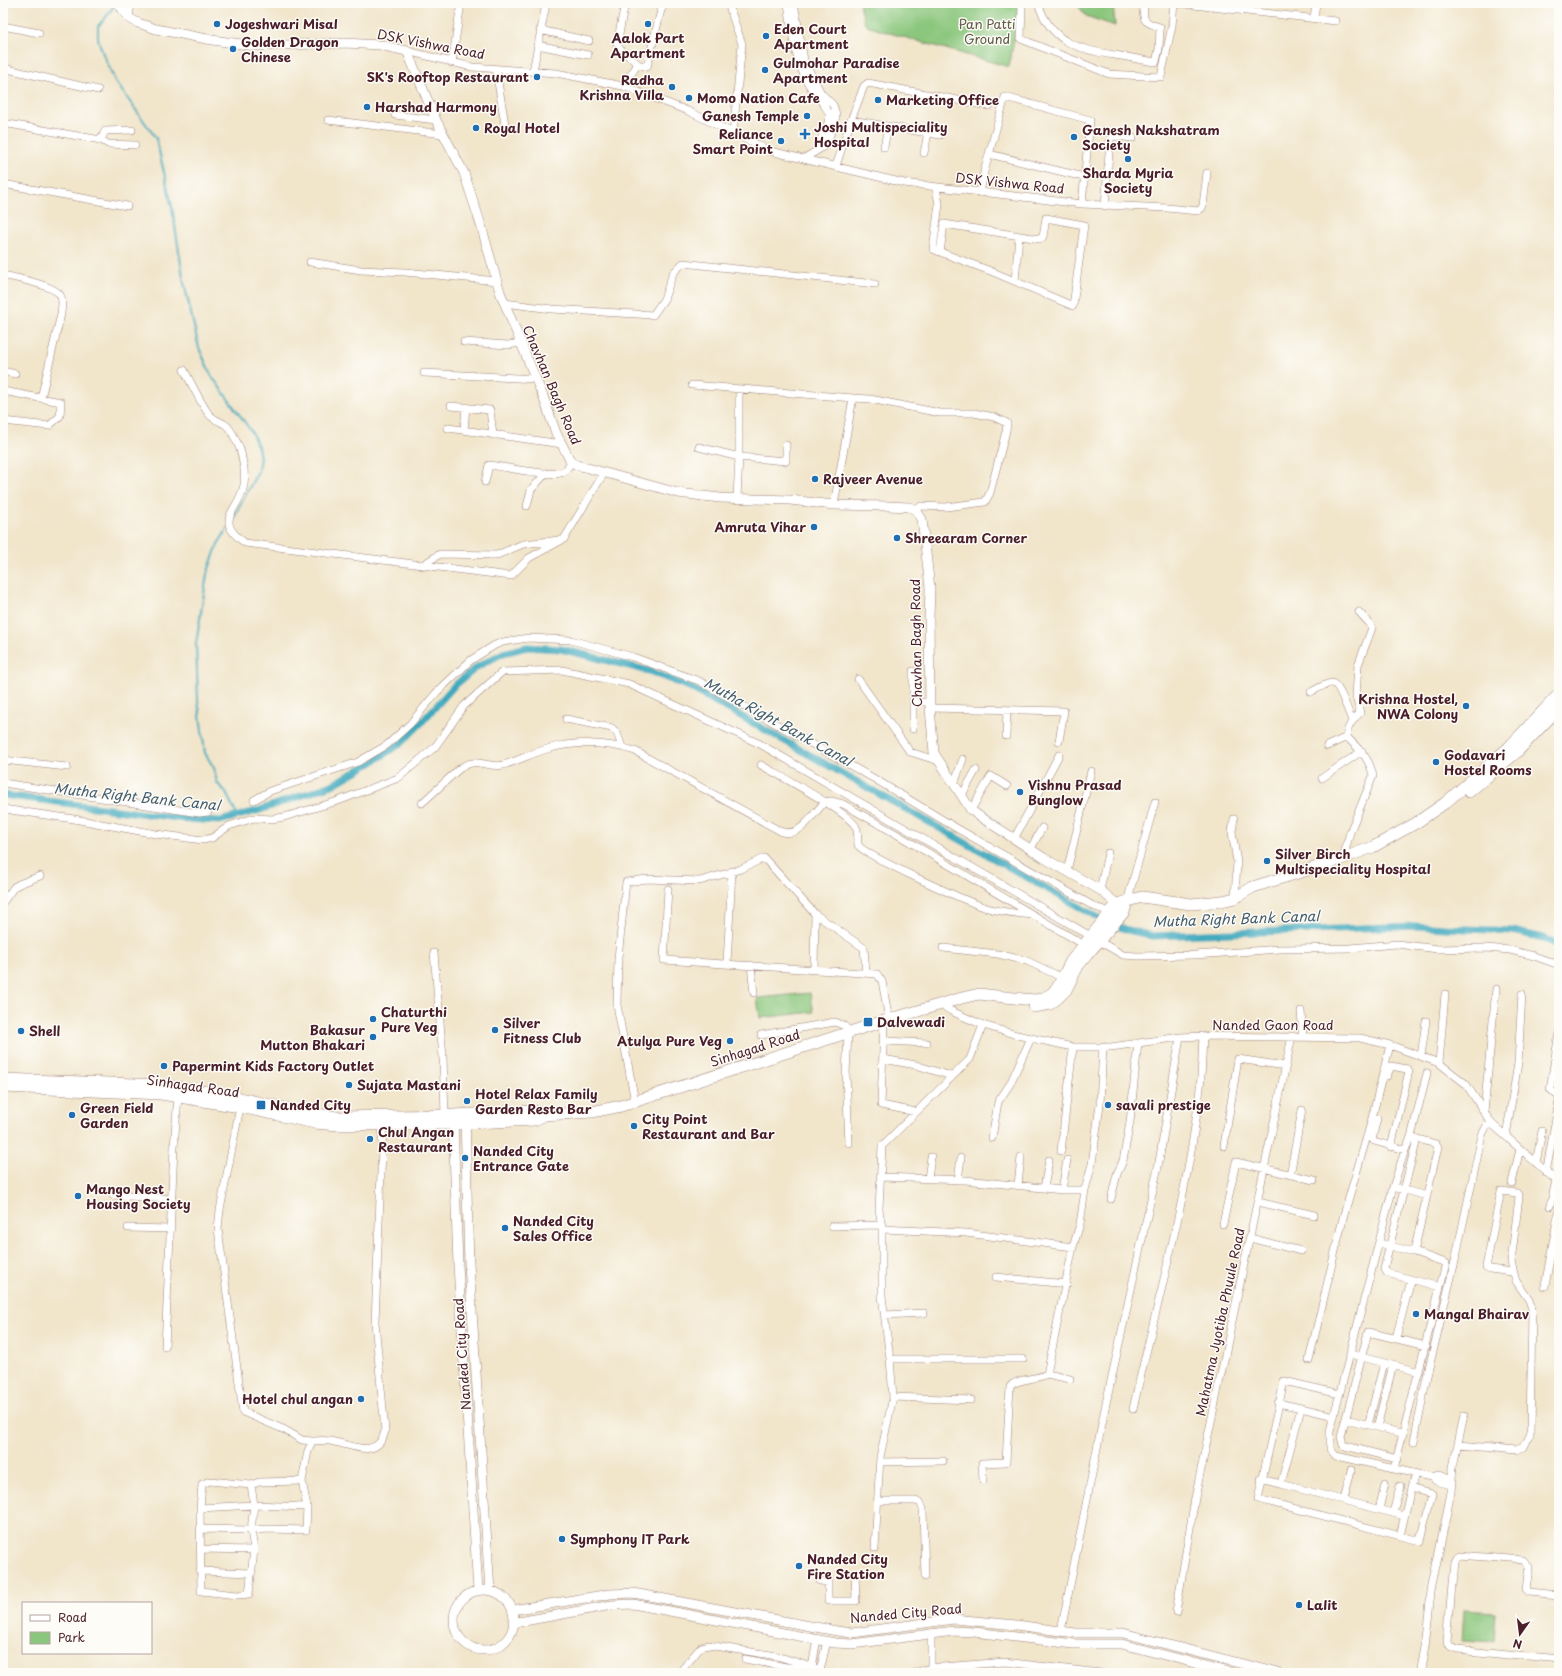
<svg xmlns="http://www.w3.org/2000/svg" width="1562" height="1676" viewBox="0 0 1562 1676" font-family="'Playpen Sans',sans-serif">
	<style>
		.green { fill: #8ac67b; stroke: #6a7253 }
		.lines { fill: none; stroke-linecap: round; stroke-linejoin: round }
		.stream { stroke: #3da8bd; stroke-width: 2 }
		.canal { stroke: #3da8bd; stroke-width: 7 }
		.minor-casing { stroke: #9e827a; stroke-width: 8 }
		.tertiary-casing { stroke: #9e827a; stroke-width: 10 }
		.primary-casing { stroke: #9e827a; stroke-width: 12 }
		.minor { stroke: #fff; stroke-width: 7 }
		.tertiary { stroke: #fff; stroke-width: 9 }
		.primary { stroke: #fff; stroke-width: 11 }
		.poi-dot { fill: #1f6fb2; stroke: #fdfcf7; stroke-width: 1.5 }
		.labels { text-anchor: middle; stroke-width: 3; stroke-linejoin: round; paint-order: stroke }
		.poi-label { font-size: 13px; font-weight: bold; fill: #4a1f2b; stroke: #fdfcf7; text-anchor: start }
		.park-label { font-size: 13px; fill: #605947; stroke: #fdfcf7 }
		.street-label { font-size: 13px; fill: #4a1f2b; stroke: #fdfcf7 }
		.water-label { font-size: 14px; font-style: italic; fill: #445d6d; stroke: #fdfcf7 }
	</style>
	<rect width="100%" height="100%" fill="#fdfcf7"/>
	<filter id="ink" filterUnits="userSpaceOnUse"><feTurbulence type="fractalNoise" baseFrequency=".025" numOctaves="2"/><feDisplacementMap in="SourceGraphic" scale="8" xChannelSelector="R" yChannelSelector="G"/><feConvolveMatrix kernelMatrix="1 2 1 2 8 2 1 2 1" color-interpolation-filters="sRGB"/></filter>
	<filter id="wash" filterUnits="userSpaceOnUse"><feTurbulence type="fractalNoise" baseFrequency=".012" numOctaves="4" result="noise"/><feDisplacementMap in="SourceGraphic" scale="16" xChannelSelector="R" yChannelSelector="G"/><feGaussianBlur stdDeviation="0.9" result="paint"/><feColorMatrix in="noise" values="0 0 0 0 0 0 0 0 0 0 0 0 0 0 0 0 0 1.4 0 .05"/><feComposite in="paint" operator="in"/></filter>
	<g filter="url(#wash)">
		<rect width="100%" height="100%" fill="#f1e5ca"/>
		<!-- green -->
		<path class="green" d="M859,3H1021L1009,67L879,30L865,24Z
			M1076,3H1113L1115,26L1086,16Z
			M810,993L814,1012L760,1018L757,998Z
			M1464,1610L1496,1612L1494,1642L1462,1640Z"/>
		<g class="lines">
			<!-- stream -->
			<path class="stream" d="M115,4L107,16L98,26V39L102,51L115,81L156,138L172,207L184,283L199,348L211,375L251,431L258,447L260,458L258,471L232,521
				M228,528L218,544L207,574L196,644L198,700L205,753L214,768L217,783L225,791L238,817"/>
			<!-- canal -->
			<path class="canal" d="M3,795L185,819L220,821L260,810L332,785L369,764L401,743L421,723L454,686L477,667L503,653L527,647L561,649L649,671L689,687L1106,922L1128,930L1153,936L1415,926L1444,928L1513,931L1543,938L1559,946"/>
		</g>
	</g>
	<g filter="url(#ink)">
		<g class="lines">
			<defs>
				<path id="minor" d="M625,3L617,44L619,48L638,64
					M728,3L742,44L733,133
					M788,3C792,32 794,60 809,85C814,93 829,109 829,115C830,127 819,136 820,147
					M794,3L804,60L821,93L833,105L836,114L835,122L826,145L805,158
					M1022,3L1021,39L1109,74L1161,77L1172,26L1174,3
					M1038,3C1051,42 1076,49 1114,55C1128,57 1142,60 1156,62L1159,49L1160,27C1142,22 1143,20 1144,3
					M1176,3L1335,21
					M129,18L131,3
					M1314,18L1316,3
					M3,26L39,33
					M540,30L589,41
					M537,45L588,55
					M407,51L472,67L556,73L623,86L688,111L770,151L904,183L1082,204L1167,208L1198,211L1202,208L1203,205L1207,173
					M452,63L461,3
					M3,68L98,90
					M496,70L506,130
					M533,71L546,4
					M623,86L638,64L647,67L661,10L666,3
					M395,115L436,120
					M328,120L443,134
					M851,120L864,86L868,83L989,106
					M3,123L101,140L108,144L135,145
					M101,140L105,131L132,130
					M884,147L888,126
					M924,153L928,133
					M989,154L1084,177
					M836,166L851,120L940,135
					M3,184L127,206
					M936,188L939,204L933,249L940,252L993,272L1073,306L1084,225L1046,218L1043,237L1040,239L944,224L940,252
					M980,193L984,172L1005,97L1090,120L1082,204
					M1105,206L1110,139L1114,136L1133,138
					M310,262L361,270L405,272L497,281
					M3,275C15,278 54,285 60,295C64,301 61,308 61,314L41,398
					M1015,281L1019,236
					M504,303L552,309L653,315L664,299L673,273L683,263L875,284
					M464,342L508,345L521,343
					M184,370C192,384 199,400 208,413C213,420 220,421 226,425C232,430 241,449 242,458C244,466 245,478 244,485C239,512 212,519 245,543L511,576L529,558L564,539L604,473
					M3,371L15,374
					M424,373L536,379
					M692,385L853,398
					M3,391L61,402L60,416L49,426L3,421
					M451,406L490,410L493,435
					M448,428L562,444
					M464,430L466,407
					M699,447L739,457V389
					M485,482L489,465C506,467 545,476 561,473C566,472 569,466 571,462
					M737,498L739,457L786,461V445
					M834,505L853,398L870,399L940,413H974L994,417L1007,423L1006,431L990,493L985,502L946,507L921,506L916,510
					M527,506L531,490L546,473
					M421,566L440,554L497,555L523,544L560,540
					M913,671V702H930
					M858,679L910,752L939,761
					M1311,692C1317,689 1326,683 1332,683C1339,683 1349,714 1352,721
					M913,702V729
					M930,708L1064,711L1059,741
					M566,719L612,728L617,733L622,747
					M1006,736L1007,711
					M1327,746L1347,737
					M3,760L67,767
					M761,765C780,776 846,810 856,827C859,833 857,839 858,845C865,856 966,901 984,907C999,912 1015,913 1032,915
					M1322,778L1362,751
					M3,783L199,813L208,812
					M954,784L963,759
					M962,795L976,770
					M254,800L270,791L358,762L387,745L410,724L437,692L471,660L495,645L503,642L528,638L571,640L633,657L699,681L873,778L958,829L1095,907L1113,913
					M422,803L459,769C478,755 486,769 503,765C518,761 532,753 547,749C575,741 607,742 635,751L782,832C802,837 813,813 825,802L831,801L843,804L898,835L1086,946
					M3,809L74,819L156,834L203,840L212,838L229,826L254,818L272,819L284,817L338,801L398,778L435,747L464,706L502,672L562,670L629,684L760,744L1123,955L1137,956L1195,955L1280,949L1350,948L1397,944L1438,949L1486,948L1510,950L1534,956L1559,965
					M971,810L991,776L1007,786
					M1234,819L1232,832L1237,862L1235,898
					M1014,839L1059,755
					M1030,850L1042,828
					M1343,859L1350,832L1373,776C1369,756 1359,750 1347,737C1346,727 1353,720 1360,713L1356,696L1358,665L1372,628L1370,624L1359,612
					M1067,871L1091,771
					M668,889L664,960L877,974L882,981L889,1020
					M1100,890L1108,853
					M3,902L14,887L19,884L40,876
					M1127,902L1155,802
					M815,914L864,948L866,973
					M943,948L998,954L1027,961L1065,979
					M434,953L443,1057L445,1115
					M727,963L732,871
					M751,965L754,993
					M940,1004L951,1011L983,1025L1017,1035L1073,1047H1111L1180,1037L1203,1036L1360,1038L1390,1045L1439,1063L1466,1084L1492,1124L1559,1183
					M1301,1011L1303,1037
					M884,1021L881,1105L916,1112
					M1559,1033L1550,1089L1559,1097
					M761,1035L835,1022L845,1026L848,1033L846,1074L849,1143
					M884,1041L927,1043
					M1421,1056L1426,1021
					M883,1059L916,1065L951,1076
					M1439,1063L1445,994
					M1387,1076L1391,1066L1407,1069L1409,1071L1391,1147
					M635,1102L617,1005L618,958L626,882L647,879L700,881L741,869L764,858L815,914L814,969
					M240,1107L220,1210L218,1229L243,1412L285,1430L302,1440L312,1441
					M1484,1112L1496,989
					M1377,1119L1372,1139L1374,1141L1405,1150
					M1506,1136L1518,1063L1522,994
					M1411,1137L1427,1073
					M992,1138L998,1102L1010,1084L1031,1038
					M1417,1139L1384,1268L1387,1273L1440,1287
					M1224,1146L1238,1059L1286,1066
					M1061,1151L1073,1047
					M1536,1163L1542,1131
					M1546,1173L1559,1101
					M1290,1175L1302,1110
					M881,1177L965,1180L1062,1190H1085
					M928,1179L931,1157
					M958,1180L961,1158
					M1512,1183L1520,1149
					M1018,1185L1021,1157
					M1393,1187L1427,1196
					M1044,1188L1049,1160
					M1062,1190L1067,1160
					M113,1195L172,1199
					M1111,1199L1117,1174L1123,1161L1130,1122L1138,1043
					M1258,1202L1314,1215
					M1550,1206L1556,1181
					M1223,1224L1236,1162L1314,1180
					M832,1226L882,1225
					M128,1228L171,1229
					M882,1229L966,1233L1073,1247L1080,1224L1085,1190L1092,1164L1100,1104L1103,1046
					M1250,1238L1301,1251
					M1379,1243L1414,1252
					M996,1277L1067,1284
					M1545,1286L1559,1210
					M884,1315L924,1313
					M1396,1338L1411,1280
					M165,1347L174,1147L178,1097
					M1350,1354L1419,1372
					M890,1359H1023
					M1309,1360L1343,1218L1370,1126L1390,1045
					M1070,1379L1047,1374L1073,1247
					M1340,1394L1284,1381L1258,1499L1420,1541L1432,1494L1411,1488L1415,1474
					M893,1397L971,1400
					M1278,1403L1301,1408
					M1133,1409C1157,1302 1188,1196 1200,1088C1202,1071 1202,1053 1203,1036
					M1334,1416L1301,1408L1281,1484L1404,1516
					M1346,1419L1404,1434
					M1368,1425L1384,1363
					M1377,1427L1393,1365
					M1414,1442L1427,1376L1455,1261L1482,1135L1486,1127L1492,1124
					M1458,1445L1518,1450L1524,1447L1530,1435L1532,1309L1529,1300L1516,1281L1511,1262L1519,1197L1517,1193L1501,1191L1486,1267L1490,1269L1512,1272
					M1397,1459L1346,1446L1343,1445L1341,1437L1368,1332L1426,1346
					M880,1462L943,1461
					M1394,1469L1446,1263L1414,1252L1438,1147L1436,1144L1411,1137L1405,1150L1393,1187L1350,1354L1330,1431V1449L1336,1456L1431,1477
					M1261,1479L1281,1484
					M983,1480L982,1463L1006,1462L1010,1387C1015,1378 1037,1380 1047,1374
					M1451,1485L1436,1481L1431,1477L1438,1475L1452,1478
					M1344,1500L1351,1470
					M878,1501H915L920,1502L923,1509L925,1577
					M307,1507L254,1505L200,1508L201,1591L237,1595L249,1594L254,1550L251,1530L270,1529L306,1530L307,1507L302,1481L308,1451L312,1441C318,1441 324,1440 330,1441C350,1444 378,1461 385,1431L375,1322L383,1124
					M200,1508L202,1484L210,1481L251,1485
					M1379,1509L1385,1484
					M1393,1513L1400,1486
					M200,1529L251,1530L254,1505L251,1485L259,1482L302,1481
					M1400,1536L1411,1488
					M875,1548L880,1457L893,1397L890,1359L882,1296V1229L879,1209L882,1146L970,1059L983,1025
					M201,1549L254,1550
					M200,1571L251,1573
					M820,1581L828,1582V1601H856L855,1573
					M1559,1596L1529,1593L1526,1590L1529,1566L1523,1560L1459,1555L1456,1557L1454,1561L1447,1643L1449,1647L1457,1650L1559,1660
					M1176,1612L1195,1498L1292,1036
					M1061,1631L1105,1408L1159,1162L1180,1037
					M931,1633V1673
					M745,1659L797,1669L808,1666
					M812,1667L817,1639
					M820,1671L827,1641
					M679,1673L701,1647L708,1645L777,1656L812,1667L823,1673
					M915,1673L930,1668L1005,1662L1101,1673
					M1420,1673L1425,1647L1431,1592L1451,1492L1453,1467L1464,1415"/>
				<path id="tertiary" d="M118,3L129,18L138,23L156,29L212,40L256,46L345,43L380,45L407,51L436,120L464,173L481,225L500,292L544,399L556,433L571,462L577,465L678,493L720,498L790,500L834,505L887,506L909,507L916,510L922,519L930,588L929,618L930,708L934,753L971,810L979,816L1044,858L1100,890L1117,904
					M465,1117L469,1264L490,1591
					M453,1119L458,1265L478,1591
					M454 1620a30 30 0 1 1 60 0a30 30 0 1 1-60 0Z
					M512,1610L610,1594L633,1593L837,1631L852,1633L954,1619L1016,1625L1075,1633H1123L1277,1673
					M513,1623L612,1605L633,1604L835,1643L852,1644L954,1631L974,1632L1074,1644H1122L1233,1673"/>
				<path id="primary" d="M1469,792L1517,752L1559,708
					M1034,1007L1050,1004L1058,998L1066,990L1078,966L1087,955L1124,912L1127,902
					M3,1079L162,1085L221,1094L309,1113L337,1117L453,1115L535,1111L545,1115
					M3,1087L161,1094L240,1107L315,1123L337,1125L453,1124L535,1120L545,1115L592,1112L621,1106L884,1021L962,998L979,994L1023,999L1036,1000L1043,998L1051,994L1057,988L1071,961L1117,904L1142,897L1191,904L1222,901L1235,898L1253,887L1330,863L1373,847L1416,823L1445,803L1474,778L1508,748L1559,694"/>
			</defs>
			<!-- minor casing -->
			<use href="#minor" class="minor-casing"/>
			<!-- tertiary casing -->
			<use href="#tertiary" class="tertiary-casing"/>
			<!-- primary casing -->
			<use href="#primary" class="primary-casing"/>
			<!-- minor -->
			<use href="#minor" class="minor"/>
			<!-- tertiary -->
			<use href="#tertiary" class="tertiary"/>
			<!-- primary -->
			<use href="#primary" class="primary"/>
		</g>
	</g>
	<!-- markers -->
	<g class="poi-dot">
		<circle cx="217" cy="24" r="4"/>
		<circle cx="648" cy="24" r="4"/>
		<circle cx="766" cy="36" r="4"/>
		<circle cx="233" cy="49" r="4"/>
		<circle cx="765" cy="70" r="4"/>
		<circle cx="537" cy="77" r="4"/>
		<circle cx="672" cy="87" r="4"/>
		<circle cx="689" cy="98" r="4"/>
		<circle cx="878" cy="100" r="4"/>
		<circle cx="367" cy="107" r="4"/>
		<circle cx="807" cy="116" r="4"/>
		<circle cx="476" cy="128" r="4"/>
		<path d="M803 128h4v4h4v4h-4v4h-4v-4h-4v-4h4z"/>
		<circle cx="1074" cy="137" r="4"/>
		<circle cx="781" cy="141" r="4"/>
		<circle cx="1128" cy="159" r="4"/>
		<circle cx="815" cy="479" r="4"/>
		<circle cx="814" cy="527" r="4"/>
		<circle cx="897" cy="538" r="4"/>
		<circle cx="1466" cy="706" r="4"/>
		<circle cx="1436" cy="762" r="4"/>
		<circle cx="1020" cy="792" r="4"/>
		<circle cx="1267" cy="861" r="4"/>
		<circle cx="373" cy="1019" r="4"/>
		<rect x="863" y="1017" width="10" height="10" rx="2"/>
		<circle cx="495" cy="1030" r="4"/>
		<circle cx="21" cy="1031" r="4"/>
		<circle cx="373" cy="1037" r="4"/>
		<circle cx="730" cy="1041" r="4"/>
		<circle cx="164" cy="1066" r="4"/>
		<circle cx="349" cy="1085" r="4"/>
		<circle cx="467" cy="1101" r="4"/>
		<rect x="256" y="1100" width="10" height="10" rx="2"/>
		<circle cx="1108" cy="1105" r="4"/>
		<circle cx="72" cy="1115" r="4"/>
		<circle cx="634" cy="1126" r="4"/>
		<circle cx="370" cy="1139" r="4"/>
		<circle cx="465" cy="1158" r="4"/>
		<circle cx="78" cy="1196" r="4"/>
		<circle cx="505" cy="1228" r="4"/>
		<circle cx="1416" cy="1314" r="4"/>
		<circle cx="361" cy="1399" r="4"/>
		<circle cx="562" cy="1539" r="4"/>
		<circle cx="799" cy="1566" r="4"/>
		<circle cx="1299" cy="1605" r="4"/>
	</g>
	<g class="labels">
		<!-- poi labels -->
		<g class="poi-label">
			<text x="225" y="29">Jogeshwari Misal</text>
			<text x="774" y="34">Eden Court<tspan x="774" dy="15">Apartment</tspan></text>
			<text x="648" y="43" text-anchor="middle">Aalok Part<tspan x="648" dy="15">Apartment</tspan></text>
			<text x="241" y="47">Golden Dragon<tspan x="241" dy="15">Chinese</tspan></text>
			<text x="773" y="68">Gulmohar Paradise<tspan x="773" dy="15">Apartment</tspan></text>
			<text x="529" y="82" text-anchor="end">SK's Rooftop Restaurant</text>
			<text x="664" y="85" text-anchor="end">Radha<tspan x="664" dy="15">Krishna Villa</tspan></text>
			<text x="697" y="103">Momo Nation Cafe</text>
			<text x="886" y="105">Marketing Office</text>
			<text x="375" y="112">Harshad Harmony</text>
			<text x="799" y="121" text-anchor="end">Ganesh Temple</text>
			<text x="814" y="132">Joshi Multispeciality<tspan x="814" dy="15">Hospital</tspan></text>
			<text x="484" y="133">Royal Hotel</text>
			<text x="1082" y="135">Ganesh Nakshatram<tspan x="1082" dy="15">Society</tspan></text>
			<text x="773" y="139" text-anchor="end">Reliance<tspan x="773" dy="15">Smart Point</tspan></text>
			<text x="1128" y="178" text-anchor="middle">Sharda Myria<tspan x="1128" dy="15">Society</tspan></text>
			<text x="823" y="484">Rajveer Avenue</text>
			<text x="806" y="532" text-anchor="end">Amruta Vihar</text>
			<text x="905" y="543">Shreearam Corner</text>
			<text x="1458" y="704" text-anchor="end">Krishna Hostel,<tspan x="1458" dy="15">NWA Colony</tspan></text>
			<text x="1444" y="760">Godavari<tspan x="1444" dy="15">Hostel Rooms</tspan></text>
			<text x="1028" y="790">Vishnu Prasad<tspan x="1028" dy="15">Bunglow</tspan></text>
			<text x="1275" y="859">Silver Birch<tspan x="1275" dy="15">Multispeciality Hospital</tspan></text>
			<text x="381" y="1017">Chaturthi<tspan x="381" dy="15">Pure Veg</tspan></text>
			<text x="877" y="1027">Dalvewadi</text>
			<text x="503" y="1028">Silver<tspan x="503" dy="15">Fitness Club</tspan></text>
			<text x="365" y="1035" text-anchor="end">Bakasur<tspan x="365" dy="15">Mutton Bhakari</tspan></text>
			<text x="29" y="1036">Shell</text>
			<text x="722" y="1046" text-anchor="end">Atulya Pure Veg</text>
			<text x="172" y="1071">Papermint Kids Factory Outlet</text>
			<text x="357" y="1090">Sujata Mastani</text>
			<text x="475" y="1099">Hotel Relax Family<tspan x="475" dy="15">Garden Resto Bar</tspan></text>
			<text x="270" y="1110">Nanded City</text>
			<text x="1116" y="1110">savali prestige</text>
			<text x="80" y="1113">Green Field<tspan x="80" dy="15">Garden</tspan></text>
			<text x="642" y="1124">City Point<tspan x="642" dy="15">Restaurant and Bar</tspan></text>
			<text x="378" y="1137">Chul Angan<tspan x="378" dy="15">Restaurant</tspan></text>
			<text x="473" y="1156">Nanded City<tspan x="473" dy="15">Entrance Gate</tspan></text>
			<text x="86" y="1194">Mango Nest<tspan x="86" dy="15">Housing Society</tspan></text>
			<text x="513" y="1226">Nanded City<tspan x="513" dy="15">Sales Office</tspan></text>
			<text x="1424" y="1319">Mangal Bhairav</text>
			<text x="353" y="1404" text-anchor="end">Hotel chul angan</text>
			<text x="570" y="1544">Symphony IT Park</text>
			<text x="807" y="1564">Nanded City<tspan x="807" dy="15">Fire Station</tspan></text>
			<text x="1307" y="1610">Lalit</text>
		</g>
		<!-- park labels -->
		<g class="park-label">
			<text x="987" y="29">Pan Patti<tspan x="987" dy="15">Ground</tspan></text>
		</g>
		<!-- street labels -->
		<g class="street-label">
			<text transform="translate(431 44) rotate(11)" y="5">DSK Vishwa Road</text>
			<text transform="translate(1010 183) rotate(6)" y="5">DSK Vishwa Road</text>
			<text transform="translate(552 385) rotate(67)" y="5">Chavhan Bagh Road</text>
			<text transform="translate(916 643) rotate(-91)" y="5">Chavhan Bagh Road</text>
			<text x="1273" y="1030">Nanded Gaon Road</text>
			<text transform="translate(755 1048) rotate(-18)" y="5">Sinhagad Road</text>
			<text transform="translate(193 1086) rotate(8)" y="5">Sinhagad Road</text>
			<text transform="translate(1220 1322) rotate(-78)" y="5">Mahatma Jyotiba Phuule Road</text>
			<text transform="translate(462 1354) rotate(-94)" y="5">Nanded City Road</text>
			<text transform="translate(906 1613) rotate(-5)" y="5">Nanded City Road</text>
		</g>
		<!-- water labels -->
		<g class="water-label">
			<text transform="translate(778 722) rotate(29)" y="5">Mutha Right Bank Canal</text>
			<text transform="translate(137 797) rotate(6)" y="5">Mutha Right Bank Canal</text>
			<text transform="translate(1236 919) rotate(-2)" y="5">Mutha Right Bank Canal</text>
		</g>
	</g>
	<!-- margin -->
	<rect width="1562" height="1676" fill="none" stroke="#fdfcf7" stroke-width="16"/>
	<!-- legend -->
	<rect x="22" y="1602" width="130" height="52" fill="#fdfcf7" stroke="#b5a4a5"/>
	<rect x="30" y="1615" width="20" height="6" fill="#ffffff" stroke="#b5a4a5"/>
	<text x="58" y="1622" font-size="12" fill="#4a1f2b">Road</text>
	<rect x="30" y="1632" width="20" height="12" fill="#8ac67b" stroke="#b5a4a5"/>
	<text x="58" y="1642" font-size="12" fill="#4a1f2b">Park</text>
	<!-- north arrow -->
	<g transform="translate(1520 1634) rotate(194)" stroke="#fdfcf7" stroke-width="3" paint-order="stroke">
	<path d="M0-3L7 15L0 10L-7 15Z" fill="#4a1f2b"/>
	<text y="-6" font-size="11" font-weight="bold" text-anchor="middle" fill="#4a1f2b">N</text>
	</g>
</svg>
